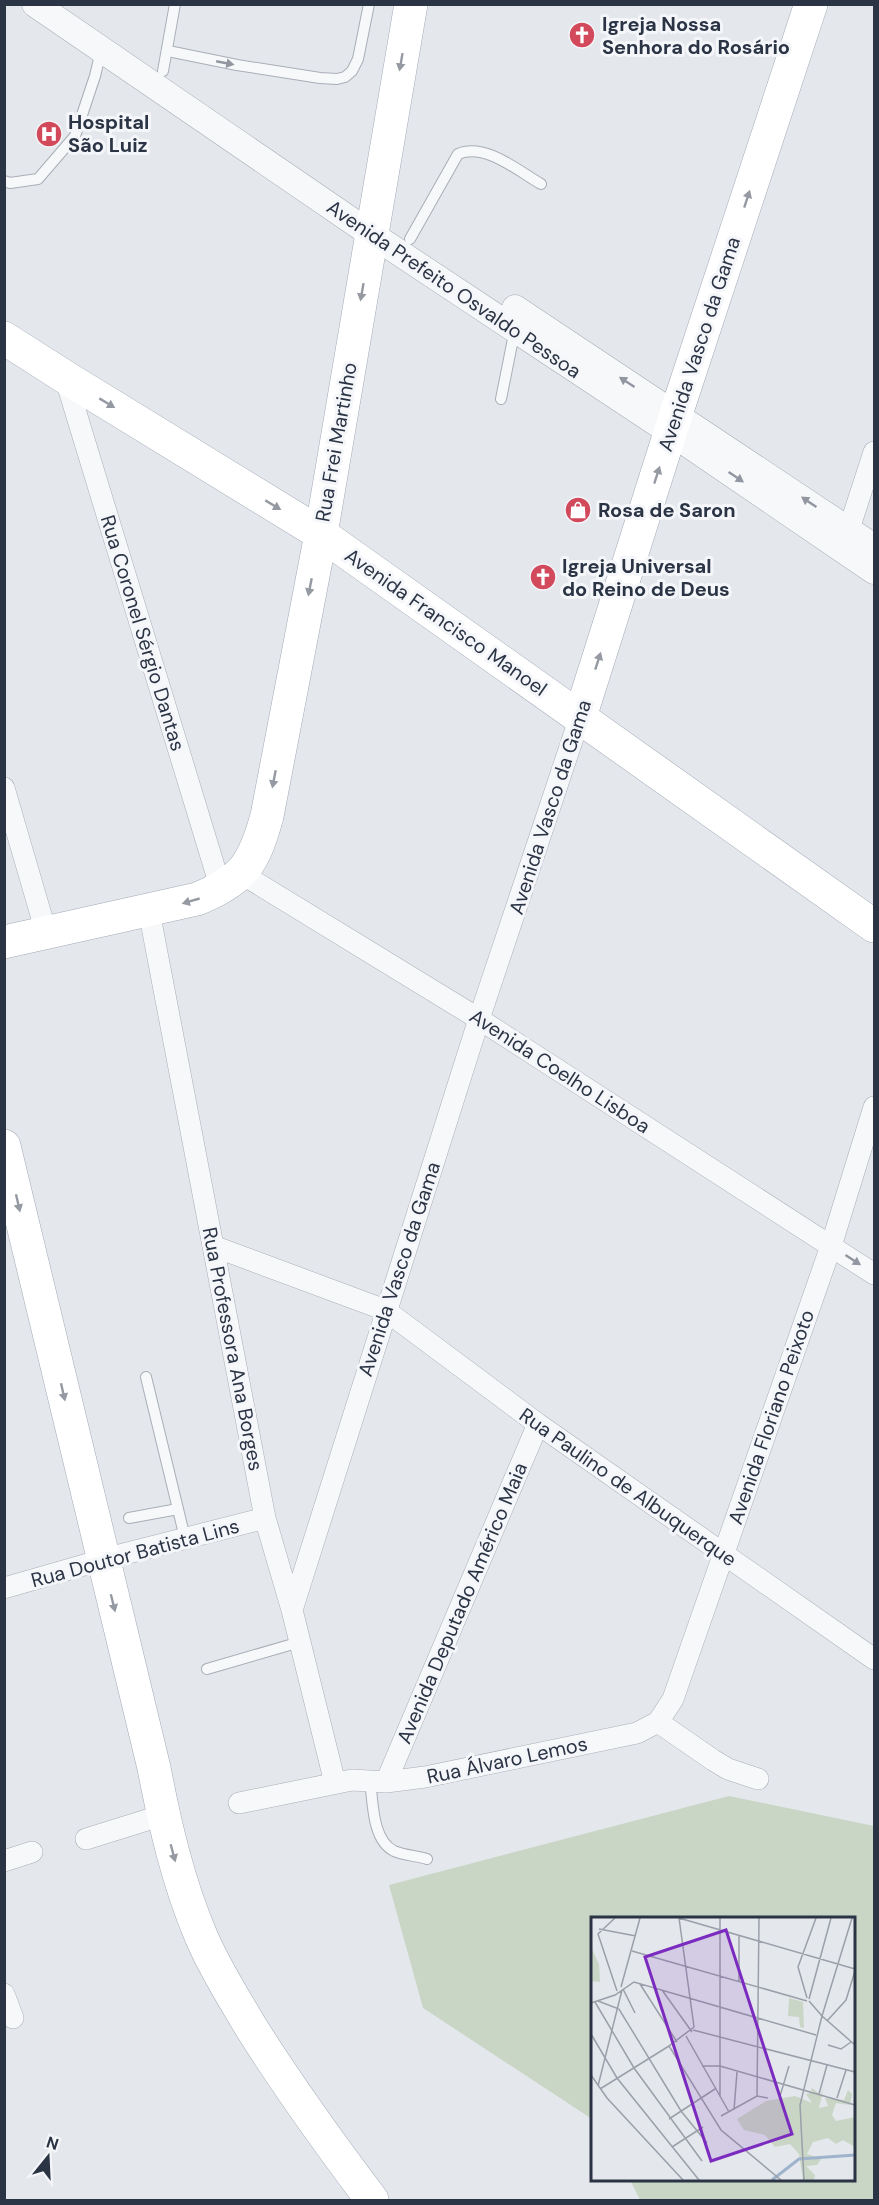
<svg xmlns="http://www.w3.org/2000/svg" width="879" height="2205" viewBox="0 0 879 2205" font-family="'DM Sans',sans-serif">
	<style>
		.green { fill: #c9d6c5 }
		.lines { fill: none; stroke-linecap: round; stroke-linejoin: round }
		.service-casing { stroke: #a9aeb7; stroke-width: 12 }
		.minor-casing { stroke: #a9aeb7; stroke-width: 22 }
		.tertiary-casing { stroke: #a9aeb7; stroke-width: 27 }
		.primary-casing { stroke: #a3abb8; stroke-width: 34 }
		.service { stroke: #f7f8fa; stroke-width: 10 }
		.minor { stroke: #f7f8fa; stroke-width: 21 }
		.tertiary { stroke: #f7f8fa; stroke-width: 26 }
		.primary { stroke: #fff; stroke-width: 33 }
		.oneway { fill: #959aa2 }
		.oneway2 { fill: #9196a0 }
		.labels { text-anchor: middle; stroke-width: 6; stroke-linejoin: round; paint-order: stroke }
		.poi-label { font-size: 20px; font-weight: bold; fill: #2b3445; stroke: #f4f6f9; text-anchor: start }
		.street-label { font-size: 20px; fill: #2b3445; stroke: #f4f6f9 }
		.inset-river { fill: none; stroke: #9fb4cc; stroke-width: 3 }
		.inset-road { fill: none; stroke: #9a9fa9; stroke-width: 1.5 }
		.view { fill: #7b2cbf; fill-opacity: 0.15; stroke: #7b2cbf; stroke-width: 3 }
		.inset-edge { fill: none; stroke: #2b3445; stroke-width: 3 }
	</style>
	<rect width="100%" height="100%" fill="#e4e7ec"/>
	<!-- green -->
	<path class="green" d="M729,1796L874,1826V2200H640L630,2180H854V1918H592V2119L423,2008L389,1885Z"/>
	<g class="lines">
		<defs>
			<path id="service" d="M168,51L237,65L320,78L337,79L345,77L352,71L358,59L369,4
				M163,71L175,4
				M4,181L10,183L38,179L75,136L95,76L101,51
				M410,239L458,154C485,142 518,171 541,184
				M501,399L515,329
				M146,1377L185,1538
				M129,1518L178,1509
				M207,1669L300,1642
				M370,1780C373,1802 372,1840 394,1851C403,1855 417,1856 427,1859"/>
			<path id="minor" d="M65,377L221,889
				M841,544L849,529L874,452
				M4,788L46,932
				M242,874L479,1019L874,1274
				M149,911L265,1518L292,1610L335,1783
				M213,1246L385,1310L538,1424L874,1659
				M4,1588L112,1557L265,1518
				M292,1610L479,1019L580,717
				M658,1722L713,1760L728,1769L758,1779
				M386,1782L538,1424
				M239,1803L352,1780L386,1782L425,1777L637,1733L658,1722L673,1699L831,1246L874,1107
				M86,1839L163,1815
				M4,1861L32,1852
				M4,1994L13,2018"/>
			<path id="tertiary" d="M35,4L371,234L670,432L874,571
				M515,308L874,547"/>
			<path id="primary" d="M4,338L65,377L321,534L874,926
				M580,717L676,414L811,4
				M4,942L197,899C244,880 254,863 267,816L321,534L411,4
				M4,1146L154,1768C165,1825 178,1882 201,1936C214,1967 232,1995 249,2024C287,2085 329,2143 372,2200"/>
		</defs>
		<!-- service casing -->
		<use href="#service" class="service-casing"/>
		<!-- minor casing -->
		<use href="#minor" class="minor-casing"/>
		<!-- tertiary casing -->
		<use href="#tertiary" class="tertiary-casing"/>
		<!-- primary casing -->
		<use href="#primary" class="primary-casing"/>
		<!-- service -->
		<use href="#service" class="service"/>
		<!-- minor -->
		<use href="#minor" class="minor"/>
		<!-- tertiary -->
		<use href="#tertiary" class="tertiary"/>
		<!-- primary -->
		<use href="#primary" class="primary"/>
	</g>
	<!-- one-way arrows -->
	<defs><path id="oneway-solid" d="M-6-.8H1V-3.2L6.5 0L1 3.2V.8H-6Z" transform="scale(1.5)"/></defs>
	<g class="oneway">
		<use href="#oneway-solid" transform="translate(401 62) rotate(100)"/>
		<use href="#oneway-solid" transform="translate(747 199) rotate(-72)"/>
		<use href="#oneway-solid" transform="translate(362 292) rotate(100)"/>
		<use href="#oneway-solid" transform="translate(107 403) rotate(31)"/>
		<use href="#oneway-solid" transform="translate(657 475) rotate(-72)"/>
		<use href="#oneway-solid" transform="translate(273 505) rotate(31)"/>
		<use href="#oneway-solid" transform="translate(310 587) rotate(101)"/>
		<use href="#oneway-solid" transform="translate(598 661) rotate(-72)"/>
		<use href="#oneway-solid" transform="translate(274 779) rotate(101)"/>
		<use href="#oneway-solid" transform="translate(191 901) rotate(164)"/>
		<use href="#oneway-solid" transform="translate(18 1203) rotate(77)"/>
		<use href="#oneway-solid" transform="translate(63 1392) rotate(77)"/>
		<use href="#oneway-solid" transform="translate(113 1603) rotate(76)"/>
		<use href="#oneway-solid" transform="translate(173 1853) rotate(75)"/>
	</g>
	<g class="oneway2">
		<use href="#oneway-solid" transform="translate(225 63) rotate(11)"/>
		<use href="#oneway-solid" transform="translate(627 382) rotate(-147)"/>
		<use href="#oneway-solid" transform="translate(736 477) rotate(34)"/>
		<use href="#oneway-solid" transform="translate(809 502) rotate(-146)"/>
		<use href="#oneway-solid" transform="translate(853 1260) rotate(33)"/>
	</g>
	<!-- icons -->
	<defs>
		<symbol id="church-disc" viewBox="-11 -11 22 22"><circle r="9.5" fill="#d1495b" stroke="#f4f6f9"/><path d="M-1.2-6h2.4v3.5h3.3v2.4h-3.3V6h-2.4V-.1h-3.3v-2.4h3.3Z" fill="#fff"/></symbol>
		<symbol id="hospital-disc" viewBox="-11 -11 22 22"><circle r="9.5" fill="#d1495b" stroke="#f4f6f9"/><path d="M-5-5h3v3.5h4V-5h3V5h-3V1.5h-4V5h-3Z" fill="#fff"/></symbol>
		<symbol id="shop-disc" viewBox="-11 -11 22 22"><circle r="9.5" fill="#d1495b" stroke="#f4f6f9"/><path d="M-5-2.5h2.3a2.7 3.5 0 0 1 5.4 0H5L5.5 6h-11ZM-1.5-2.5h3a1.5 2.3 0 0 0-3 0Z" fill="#fff"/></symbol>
	</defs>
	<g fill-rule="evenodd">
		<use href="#church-disc" x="567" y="20" width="30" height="30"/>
		<use href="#hospital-disc" x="34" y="119" width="30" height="30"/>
		<use href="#shop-disc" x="563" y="495" width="30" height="30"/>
		<use href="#church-disc" x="528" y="562" width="30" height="30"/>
	</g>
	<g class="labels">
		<!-- poi labels -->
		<g class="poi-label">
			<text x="602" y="31">Igreja Nossa<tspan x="602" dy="23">Senhora do Rosário</tspan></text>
			<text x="68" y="129">Hospital<tspan x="68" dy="23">São Luiz</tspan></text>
			<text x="598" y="517">Rosa de Saron</text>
			<text x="562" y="573">Igreja Universal<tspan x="562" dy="23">do Reino de Deus</tspan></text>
		</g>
		<!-- street labels -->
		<g class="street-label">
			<text transform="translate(454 289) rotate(34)" y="7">Avenida Prefeito Osvaldo Pessoa</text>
			<text transform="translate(699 344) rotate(-72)" y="7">Avenida Vasco da Gama</text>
			<text transform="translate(336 442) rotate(-80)" y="7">Rua Frei Martinho</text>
			<text transform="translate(446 622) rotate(35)" y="7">Avenida Francisco Manoel</text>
			<text transform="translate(143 633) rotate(73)" y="7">Rua Coronel Sérgio Dantas</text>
			<text transform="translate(550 807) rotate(-72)" y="7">Avenida Vasco da Gama</text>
			<text transform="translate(560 1071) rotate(33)" y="7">Avenida Coelho Lisboa</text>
			<text transform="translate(399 1269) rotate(-72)" y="7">Avenida Vasco da Gama</text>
			<text transform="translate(233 1349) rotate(79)" y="7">Rua Professora Ana Borges</text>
			<text transform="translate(771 1417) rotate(-71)" y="7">Avenida Floriano Peixoto</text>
			<text transform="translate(628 1487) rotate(35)" y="7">Rua Paulino de Albuquerque</text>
			<text transform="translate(135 1553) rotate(-15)" y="7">Rua Doutor Batista Lins</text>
			<text transform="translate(462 1603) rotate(-67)" y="7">Avenida Deputado Américo Maia</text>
			<text transform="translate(507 1760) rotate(-12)" y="7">Rua Álvaro Lemos</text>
		</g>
	</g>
	<!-- overview -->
	<g transform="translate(591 1917)">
		<rect width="264" height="264" fill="#e4e7ec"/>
		<path d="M0,30L8,47L9,65L0,64ZM198,81L212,85L213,111L209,110L208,100L197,99ZM233,170L228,191L237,189L234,181L253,183L257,173L261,177L259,188L245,186L241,198L245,204L264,200V230L252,223L245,227L237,221L222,225L216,237L230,242L226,248L215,249L224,258L223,263H212L208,237L199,227L184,230L174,218L153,213L146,202L175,184L204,179L221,186L215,177L222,175L220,173L221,171L230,178Z" fill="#c9d6c5"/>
		<path class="inset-river" d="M181,263L208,242L264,238"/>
		<path class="inset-road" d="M24,1L7,17L26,74M88,1L264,52M88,1L103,110L78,129L130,213L190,263M129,1V89M261,1L231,99L264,128M8,12L45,19M41,34L216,84M148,65V18M49,67L86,125M30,70L49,1M32,72L44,96M71,73L101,115M216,81L207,50L225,1M218,82L240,1M7,84L28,92L90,194L116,226M4,85L43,151L111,244M0,86L24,78L43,65L225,118M129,89V180M236,104L255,83L264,54M102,113L264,155M0,117L26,161L108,263M95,119L138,195M237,128L250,132L260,125M111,149H129L264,188M0,158L16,181L92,263M7,169L31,73M9,172L78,129M228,177L236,148M166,179L168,1M189,179L198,149M246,181L255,153M143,193L146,155M130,199L166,179L177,181M78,202L124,172M81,230L112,210M213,263L209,188L231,99L218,84"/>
		<path class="view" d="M135,13L201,217L120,244L54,40Z"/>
		<rect width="264" height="264" class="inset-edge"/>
	</g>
	<!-- border -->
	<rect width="879" height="2205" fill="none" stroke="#2b3445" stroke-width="12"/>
	<!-- north arrow -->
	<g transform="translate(48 2157) rotate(18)" stroke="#f4f6f9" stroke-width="4.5" paint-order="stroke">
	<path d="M0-4.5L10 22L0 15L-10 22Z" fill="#2b3445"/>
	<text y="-9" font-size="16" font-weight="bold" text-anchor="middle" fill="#2b3445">N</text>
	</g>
</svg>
